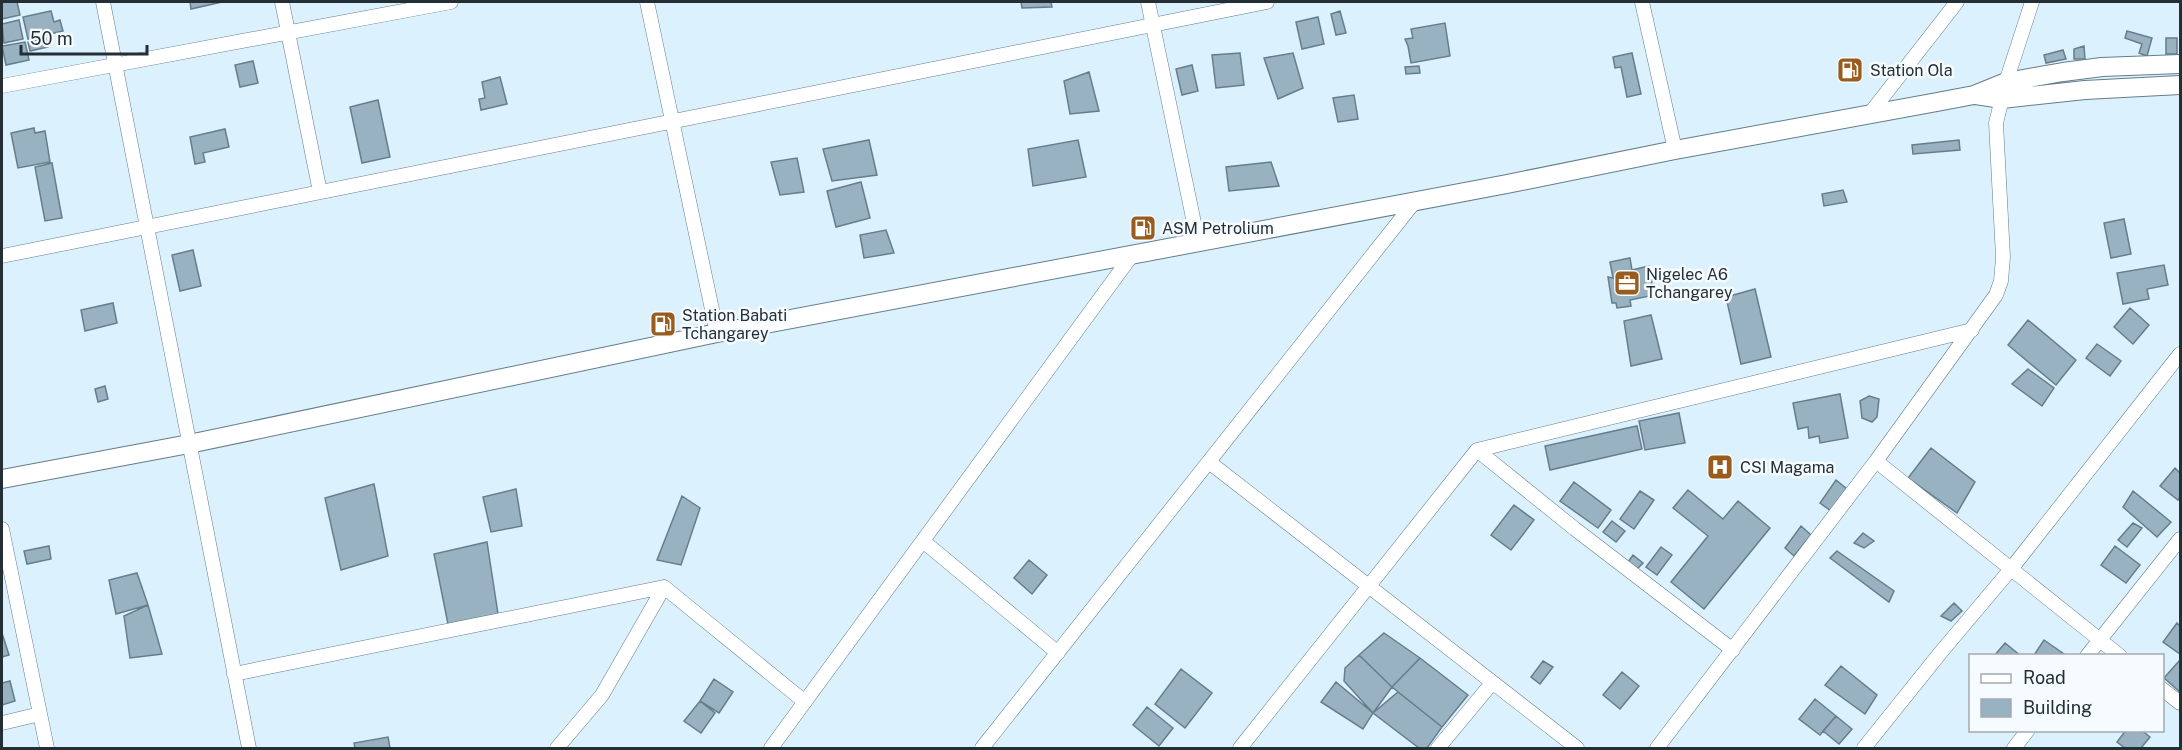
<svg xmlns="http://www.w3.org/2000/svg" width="2182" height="750" viewBox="0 0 2182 750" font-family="'Public Sans',sans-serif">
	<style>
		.building { fill: #99b2c2; stroke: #667e8c; stroke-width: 1.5 }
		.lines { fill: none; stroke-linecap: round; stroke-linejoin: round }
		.street-casing { stroke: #647d8b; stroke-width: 15 }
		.secondary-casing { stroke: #647d8b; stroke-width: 20 }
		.street { stroke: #fff; stroke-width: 14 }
		.secondary { stroke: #fff; stroke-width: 18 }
		.labels { text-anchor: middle; stroke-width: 5; stroke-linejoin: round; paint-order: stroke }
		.poi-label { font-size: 16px; fill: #242f35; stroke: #f6fbff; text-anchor: start }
	</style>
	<rect width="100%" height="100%" fill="#dbf1fe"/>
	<!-- building -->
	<path class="building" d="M2,2H17L20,15L2,19Z
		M190,2H222L191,9Z
		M1021,2H1051L1052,7L1022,8Z
		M51,11L54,22L60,20L63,31L28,39L23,17Z
		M1340,11L1346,33L1336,35L1331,14Z
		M1318,17L1324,44L1302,49L1296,22Z
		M19,20L23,39L4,43L2,24Z
		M1445,23L1450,56L1411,63L1408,46L1405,39L1413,38L1411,29Z
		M2127,31L2152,38L2147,56L2139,53L2142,44L2125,38Z
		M46,38L48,47L30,51L28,42Z
		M2166,38H2177V54H2166Z
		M25,42L29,60L6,65L2,46Z
		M2084,46L2085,59H2074V49Z
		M2063,50L2066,59L2046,63L2044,55Z
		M1240,53L1244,85L1216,88L1212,55Z
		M1293,53L1303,88L1278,99L1264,58Z
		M1632,53L1641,94L1627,97L1621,67L1615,68L1613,57Z
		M253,61L258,83L240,87L235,65Z
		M1192,65L1198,91L1182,95L1176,69Z
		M1419,66L1420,73L1406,74L1405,67Z
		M1089,72L1099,111L1070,114L1064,81Z
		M500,77L507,104L481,110L479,99L485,98L482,82Z
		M1354,95L1358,119L1338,122L1333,98Z
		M378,100L390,157L362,163L350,107Z
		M34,128L35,133L45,131L50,162L18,168L11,133Z
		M225,129L229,147L203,153L205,162L195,164L190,137Z
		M869,140L877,175L832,181L823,149Z
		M1078,140L1086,177L1033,186L1028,149Z
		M1959,140L1960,150L1913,154L1912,145Z
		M797,158L804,192L780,195L771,162Z
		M1271,162L1279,186L1229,191L1226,167Z
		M52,163L62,218L45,221L35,167Z
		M861,182L870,218L836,227L827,191Z
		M1843,190L1847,202L1824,206L1822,194Z
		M2124,219L2131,254L2111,258L2104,223Z
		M886,230L894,253L864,258L860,235Z
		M193,250L201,286L180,291L172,255Z
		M1630,258L1632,270L1649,266L1654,295L1630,300L1631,306L1617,308L1616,303H1612L1608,277L1613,278L1610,262Z
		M2164,265L2168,285L2147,289L2149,299L2123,304L2117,273Z
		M1755,289L1771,357L1741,364L1726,297Z
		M113,303L117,323L85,331L81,310Z
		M2130,308L2149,325L2133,344L2114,327Z
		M1651,315L1662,359L1631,366L1624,321Z
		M2028,320L2076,360L2056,385L2008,345Z
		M2097,344L2121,361L2110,376L2086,358Z
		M2028,369L2054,388L2042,406L2012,384Z
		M105,386L108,399L98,402L95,389Z
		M1840,394L1848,438L1820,443L1819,436L1809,438L1808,427L1798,429L1793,403Z
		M1869,396L1879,399L1877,417L1872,422L1862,418L1860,401Z
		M1679,413L1685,443L1645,450L1639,421Z
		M1637,426L1642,449L1550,470L1545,446Z
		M1931,448L1975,482L1957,513L1908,478Z
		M2175,468L2180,473V496L2178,500L2160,486Z
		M1836,480L1847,489L1831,511L1820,503Z
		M1574,482L1611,510L1598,528L1560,501Z
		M374,484L388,556L341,570L325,498Z
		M516,489L522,526L491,532L483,497Z
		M1688,490L1723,519L1738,501L1770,528L1704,609L1671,582L1708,536L1673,508Z
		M1640,491L1654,500L1634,529L1620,519Z
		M2133,491L2171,522L2157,537L2123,507Z
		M682,496L700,508L681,565L657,560Z
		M1514,505L1534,520L1511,550L1491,535Z
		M1612,521L1625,531L1616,542L1603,532Z
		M2133,523L2142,528L2127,547L2118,540Z
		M1801,526L1811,535L1794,556L1785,548Z
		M1863,533L1874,541L1864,548L1854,543Z
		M487,542L498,614L448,624L434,554Z
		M49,546L51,559L27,564L24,551Z
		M2115,546L2140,565L2126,583L2101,565Z
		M1661,547L1672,555L1657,575L1646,567Z
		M1837,551L1894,591L1889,602L1830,558Z
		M1633,555L1643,563L1637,569L1628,562Z
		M1029,560L1047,575L1032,594L1014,578Z
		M137,573L148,605L116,614L109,580Z
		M1954,603L1962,611L1951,621L1941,616Z
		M148,605L162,654L130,658L124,616Z
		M2177,623L2180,626V654L2163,642Z
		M2,633L9,655L2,657Z
		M1384,633L1420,658L1392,687L1359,655Z
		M2044,640L2064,654L2063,656L2034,655Z
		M2005,643L2021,656H1994Z
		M1359,655L1392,687L1373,713L1344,681L1345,668Z
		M1420,658L1468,695L1442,727L1392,687Z
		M1543,661L1553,667L1540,684L1531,677Z
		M2179,661L2180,662V692L2164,678Z
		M1841,666L1877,695L1865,714L1825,685Z
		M1181,669L1212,693L1185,728L1155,704Z
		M1622,672L1639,686L1620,709L1603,695Z
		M714,679L733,692L719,713L700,701Z
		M10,681L15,701L2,705V683Z
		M1336,682L1373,713L1363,729L1321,702Z
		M1398,692L1442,727L1427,748H1419L1373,713Z
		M1815,699L1836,716L1820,735L1799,719Z
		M700,701L715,713L701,733L684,721Z
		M1147,707L1173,728L1159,746L1133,725Z
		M1836,716L1852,729L1839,744L1823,731Z
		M2126,730H2141L2150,737L2141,748H2125L2117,742Z
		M388,737L390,748H355L354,743Z"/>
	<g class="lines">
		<defs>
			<path id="street" d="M103,2L249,748
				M282,2L320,192
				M647,2L717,333
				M1148,2L1198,242
				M1642,2L1675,150
				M2,86L451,2
				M1868,116L1957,2
				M2,256L1267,2
				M1477,450L1575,529L1733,650
				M1876,461L2120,656
				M1209,462L1577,748
				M2,529L47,748
				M923,541L1058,653
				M2087,656L2180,539
				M234,674L664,587L805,702
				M2162,689L2180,703
				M2,723L40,714
				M557,748L602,695L664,587
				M771,748L1132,255
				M982,748L1416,200
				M1240,748L1477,450L1972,330
				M1438,748L1492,683
				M1657,748L1876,461L1996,295L2001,281L2003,257L1996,123L2006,82L2032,2
				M1864,748L1941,652L2011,569L2180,354
				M2014,748L2028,730"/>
			<path id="secondary" d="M1976,95L2002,99L2085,90L2180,85
				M2,479L189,444L717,333L1507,184L1675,150L1937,102L1974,95L2006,82L2063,72L2102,67L2180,64"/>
		</defs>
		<!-- street casing -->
		<use href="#street" class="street-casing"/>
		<!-- secondary casing -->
		<use href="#secondary" class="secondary-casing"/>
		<!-- street -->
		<use href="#street" class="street"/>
		<!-- secondary -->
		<use href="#secondary" class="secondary"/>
	</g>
	<!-- icons -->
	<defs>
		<symbol id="fuel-square" viewBox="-11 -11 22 22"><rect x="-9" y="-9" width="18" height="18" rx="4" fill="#985c1e" stroke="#f6fbff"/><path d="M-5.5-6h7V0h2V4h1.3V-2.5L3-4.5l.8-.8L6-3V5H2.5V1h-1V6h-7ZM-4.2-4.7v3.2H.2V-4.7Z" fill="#fff"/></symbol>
		<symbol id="office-square" viewBox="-11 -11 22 22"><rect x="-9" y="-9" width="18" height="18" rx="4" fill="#985c1e" stroke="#f6fbff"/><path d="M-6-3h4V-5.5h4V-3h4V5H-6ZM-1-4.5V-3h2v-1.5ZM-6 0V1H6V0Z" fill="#fff"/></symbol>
		<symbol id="hospital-square" viewBox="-11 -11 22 22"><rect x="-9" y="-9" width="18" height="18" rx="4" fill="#985c1e" stroke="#f6fbff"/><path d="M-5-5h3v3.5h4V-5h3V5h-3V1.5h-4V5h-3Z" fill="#fff"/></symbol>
	</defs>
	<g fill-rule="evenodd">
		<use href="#fuel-square" x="1835" y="55" width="30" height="30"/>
		<use href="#fuel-square" x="1128" y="213" width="30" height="30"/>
		<use href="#office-square" x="1612" y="268" width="30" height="30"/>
		<use href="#fuel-square" x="648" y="309" width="30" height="30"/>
		<use href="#hospital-square" x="1705" y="452" width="30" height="30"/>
	</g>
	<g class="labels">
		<!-- poi labels -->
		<g class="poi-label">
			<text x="1870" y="76">Station Ola</text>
			<text x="1162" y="234">ASM Petrolium</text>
			<text x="1646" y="280">Nigelec A6<tspan x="1646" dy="18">Tchangarey</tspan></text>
			<text x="682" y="321">Station Babati<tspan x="682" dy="18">Tchangarey</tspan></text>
			<text x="1740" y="473">CSI Magama</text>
		</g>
	</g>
	<!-- border -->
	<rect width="2182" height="750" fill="none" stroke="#242f35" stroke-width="6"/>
	<!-- legend -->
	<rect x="1969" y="654" width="195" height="78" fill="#f6fbff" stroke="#a2a9ae" stroke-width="1.5"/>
	<rect x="1981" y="674" width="30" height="9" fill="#ffffff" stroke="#a2a9ae" stroke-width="1.5"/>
	<text x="2023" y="684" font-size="18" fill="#242f35">Road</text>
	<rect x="1981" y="699" width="30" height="18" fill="#99b2c2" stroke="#a2a9ae" stroke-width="1.5"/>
	<text x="2023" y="714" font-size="18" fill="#242f35">Building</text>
	<!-- scale -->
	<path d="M21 45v9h126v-9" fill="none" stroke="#242f35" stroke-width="3"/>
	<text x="30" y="45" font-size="18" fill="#242f35" stroke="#f6fbff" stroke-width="4.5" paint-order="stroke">50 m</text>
</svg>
